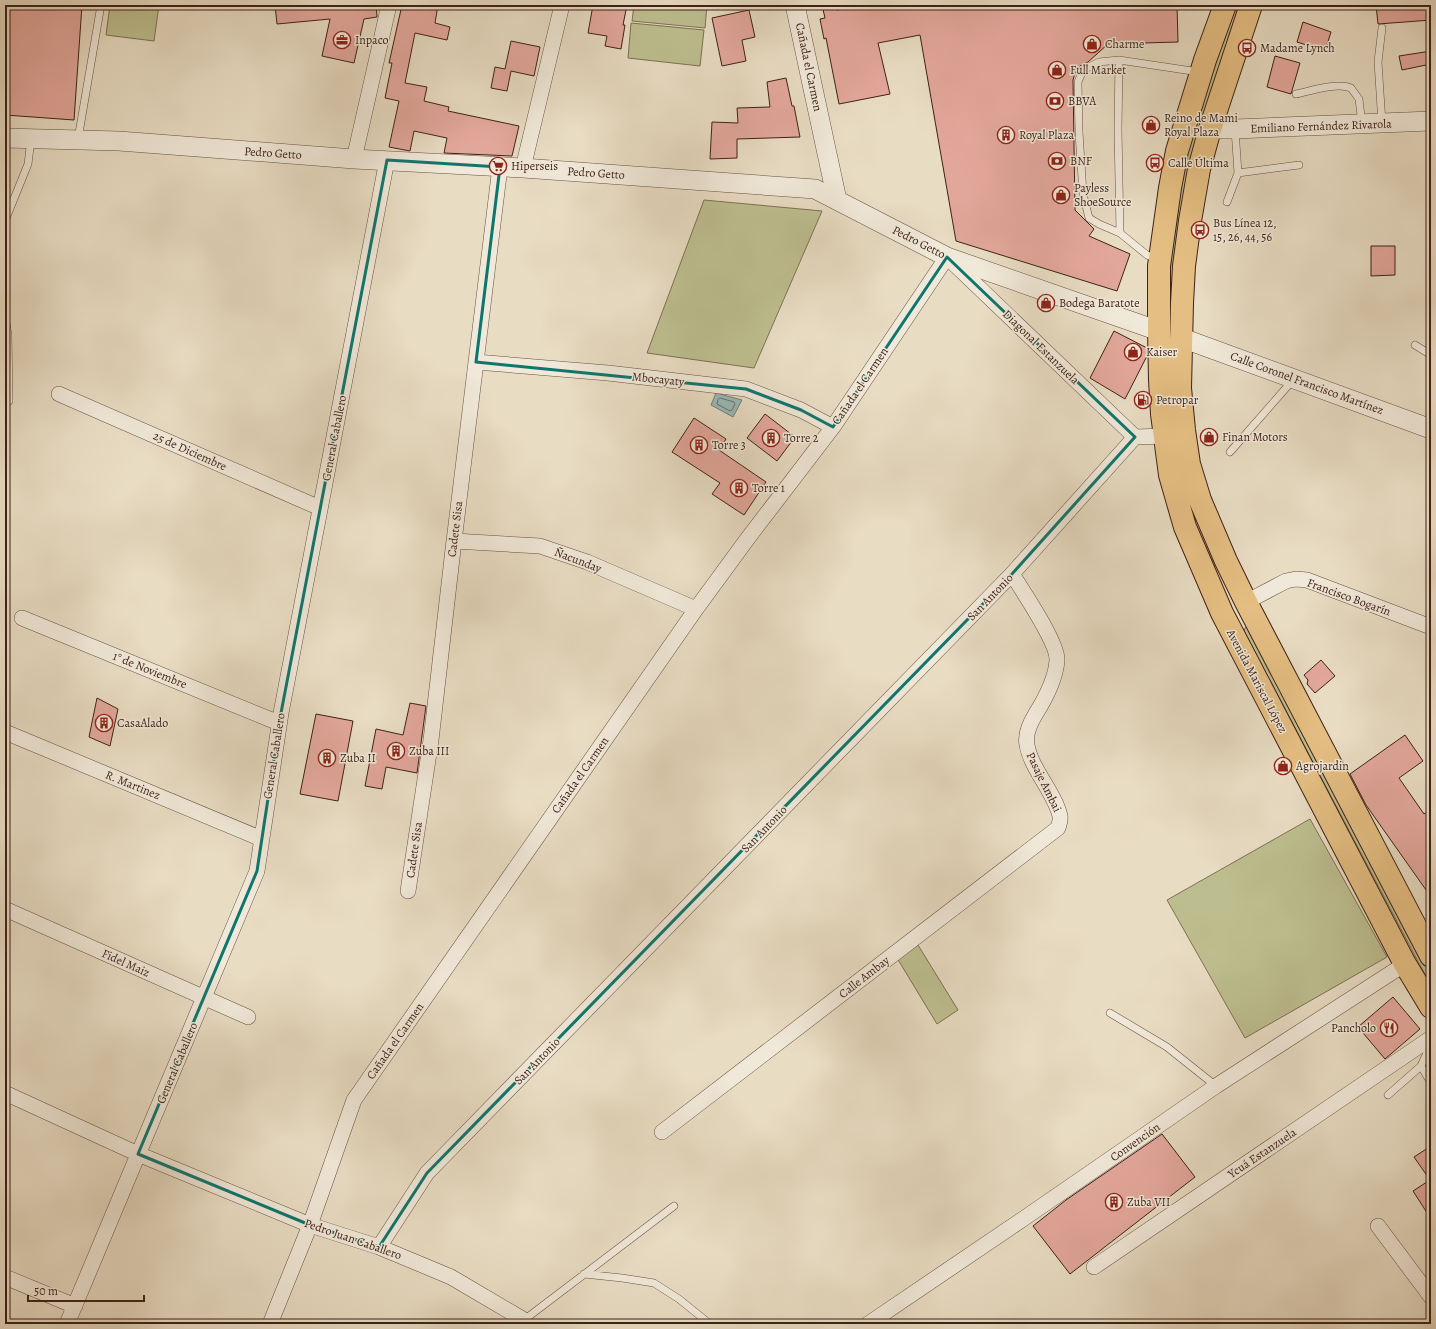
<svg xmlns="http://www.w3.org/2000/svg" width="1436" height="1329" viewBox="0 0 1436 1329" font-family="Alegreya,serif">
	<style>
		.green { fill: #bdbe8f; stroke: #7e7053 }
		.water { fill: #98bab8; stroke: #747d78 }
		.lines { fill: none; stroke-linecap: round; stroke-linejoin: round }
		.shore { stroke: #6b6e68; stroke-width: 1 }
		.building { fill: #e2a79b; stroke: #3e2117 }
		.service-casing { stroke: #685042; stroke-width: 8 }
		.minor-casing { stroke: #685042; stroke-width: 16 }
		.tertiary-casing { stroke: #685042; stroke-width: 20 }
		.trunk-casing { stroke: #3e2117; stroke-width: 24 }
		.service { stroke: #f0e8d8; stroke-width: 7 }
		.minor { stroke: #f0e8d8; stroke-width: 15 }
		.tertiary { stroke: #f0e8d8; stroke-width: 19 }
		.trunk { stroke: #e4be82; stroke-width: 22 }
		.marked { fill: none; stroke: #0f766e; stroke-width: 3; stroke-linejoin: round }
		.labels { text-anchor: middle; stroke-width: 3; stroke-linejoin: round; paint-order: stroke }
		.poi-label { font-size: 12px; fill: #3e2117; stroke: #f0e8d8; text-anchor: start }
		.street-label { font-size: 12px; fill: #3e2117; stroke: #f0e8d8 }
	</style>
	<rect width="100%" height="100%" fill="#e8dcc3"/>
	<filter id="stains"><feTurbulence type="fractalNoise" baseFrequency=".005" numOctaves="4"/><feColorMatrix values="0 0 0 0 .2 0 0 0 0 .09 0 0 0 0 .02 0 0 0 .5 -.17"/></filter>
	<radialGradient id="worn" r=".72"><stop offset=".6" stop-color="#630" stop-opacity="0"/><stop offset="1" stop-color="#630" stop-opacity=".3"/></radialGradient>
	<!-- green -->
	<path class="green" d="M110,5H159L154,41L106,35Z
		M634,5H707L705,28L632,21Z
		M1235,5H1243L1175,334L1168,332L1171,256L1174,227L1185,163L1193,132Z
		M631,23L704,30L700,66L628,58Z
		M704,200L822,211L754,368L647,353Z
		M1248,626L1251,627L1431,969V986L1244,631L1245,628Z
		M1310,819L1387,957L1245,1038L1167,900Z
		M918,945L958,1010L937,1024L897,958Z"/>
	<!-- water -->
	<path class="water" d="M716,393L742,400L733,417L711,405Z"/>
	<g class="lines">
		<!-- shore -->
		<path class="shore" d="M720,398L734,402L735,404L732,410L730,411L717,404L718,400Z"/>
	</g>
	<!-- building -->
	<path class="building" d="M9,5H82L74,120L5,115V63Z
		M275,5H376L377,16V17L364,19L354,63L322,56L330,19L277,24Z
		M402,5H438L435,23L450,27L447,40L415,33L405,83L427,87L424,101L449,107L448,111L519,126L512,156L444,153L447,138L414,131L410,151L389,147L399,101L385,98L392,63H389Z
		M593,5H627L623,25H625L621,49L605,46L607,36L588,33Z
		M822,5H836L837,10L860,5H910L911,7L999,5H1177L1178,42L1108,44L1088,62L1080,66L1075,73L1073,80L1075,210L1094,229L1089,236L1130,254L1117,291L956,241L920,35L878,43L890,94L839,104L826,38L824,39L820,19L825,18Z
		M1376,5H1431V20L1378,24Z
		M749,10L755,37L742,40L746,61L722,66L712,18Z
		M1303,22L1331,32L1325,51L1297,42Z
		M511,41L540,47L534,76L511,71L507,91L491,88L495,67L505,69Z
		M1431,51V64L1402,70L1399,56Z
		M1275,56L1300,63L1291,94L1267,87Z
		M786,78L792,106H794L800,137L737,139V158L710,159L712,122L738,123L737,108L770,107L767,82Z
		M1371,246H1395V275L1371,276Z
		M1114,331L1147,348V356L1125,399L1090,378Z
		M765,414L795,437L777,461L747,438Z
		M694,418L726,439L719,450L766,482L744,515L712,494L720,483L672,452Z
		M1321,660L1335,676L1315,693L1307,684L1308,680L1304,675Z
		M97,698L118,709L110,746L89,737Z
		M410,703L426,706L417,773L386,767L382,789L365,786L376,729L403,735Z
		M316,714L353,721L338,801L300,794Z
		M1405,735L1423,761L1399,778L1424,814L1431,809V897L1366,805L1350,774Z
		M1393,997L1420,1029L1385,1059L1358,1027Z
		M1162,1134L1195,1177L1070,1274L1033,1226L1066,1200Z
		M1431,1146V1219L1413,1191L1430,1180L1414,1157Z"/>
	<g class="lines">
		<defs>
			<path id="service" d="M1382,28L1378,62L1382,123
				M1119,60L1118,130L1120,233
				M1296,94C1310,91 1337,82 1351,88L1359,99L1362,124
				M78,139L101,5
				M1238,173L1299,165
				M1227,202L1238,173L1235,129
				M5,221L28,164L31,139
				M1157,259L1147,255L1120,233L1099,224L1089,218L1083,194L1079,132L1078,82L1083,70L1099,62L1119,60L1199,72
				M5,317L8,335L9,401
				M1415,345L1431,355
				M1230,452L1293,380
				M1110,1013L1167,1047L1216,1086
				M1421,1066L1431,1083
				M1388,1095L1421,1066L1431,1044
				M584,1274L622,1278L654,1283L679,1299L710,1324
				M524,1320L674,1206"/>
			<path id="minor" d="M354,159L389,5
				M523,168L562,5
				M476,362L608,373L746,389L801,410L833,427
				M59,394L320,508
				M454,541L540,546L587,562L696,609
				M1246,602L1286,581L1296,579L1307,580L1431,627
				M22,618L279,723
				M5,732L262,839
				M408,891L431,740L454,541L500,167
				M5,909L248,1017
				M5,1093L138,1154L310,1225L379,1247L451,1277L524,1320
				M662,1132L1058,828C1059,824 1061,820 1060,816C1055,793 1031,769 1027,745C1024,731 1034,717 1041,705C1049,691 1056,676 1057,660C1058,643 1022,590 1012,574
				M1378,1226L1431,1297
				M379,1247L427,1173L1012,574L1135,437L1165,436
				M1094,1267L1431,1038
				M5,1277L75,1306
				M67,1324L257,871L281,713L387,160
				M270,1324L310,1225L354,1100L696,609L748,538L833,427L947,257L1135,437
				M868,1324L1023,1219L1216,1086L1405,964"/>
			<path id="tertiary" d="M795,5L837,200
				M1210,129H1235L1431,121
				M5,138L119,141L354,159L523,168L815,189L947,257L1159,331
				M1182,338L1431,429"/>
			<path id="trunk" d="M1225,5L1205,60L1177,151L1170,188L1159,266V331L1160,380L1162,414L1170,475L1185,527L1222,613L1405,964L1431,1007
				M1251,5L1210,129L1199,169L1190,221L1184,266L1182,303L1180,388L1184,430L1189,464L1200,500L1226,561L1246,602L1431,956"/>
		</defs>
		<!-- service casing -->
		<use href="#service" class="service-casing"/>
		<!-- minor casing -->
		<use href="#minor" class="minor-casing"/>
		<!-- tertiary casing -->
		<use href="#tertiary" class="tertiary-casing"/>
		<!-- trunk casing -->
		<use href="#trunk" class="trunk-casing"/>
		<!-- service -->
		<use href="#service" class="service"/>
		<!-- minor -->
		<use href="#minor" class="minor"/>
		<!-- tertiary -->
		<use href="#tertiary" class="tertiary"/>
		<!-- trunk -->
		<use href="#trunk" class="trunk"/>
	</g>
	<!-- marked area -->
	<path class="marked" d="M387,160L500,167L476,362L746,389L801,410L833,427L947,257L1135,437L1012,574L427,1173L379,1247L310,1225L138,1154L257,871L281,713Z"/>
	<!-- icons -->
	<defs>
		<symbol id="office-ring" viewBox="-11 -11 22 22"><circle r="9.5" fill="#f0e8d8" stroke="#8f2418" stroke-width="1.5"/><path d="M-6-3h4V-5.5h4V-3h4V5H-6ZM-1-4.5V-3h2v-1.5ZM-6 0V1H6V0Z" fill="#8f2418"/></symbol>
		<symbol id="shop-ring" viewBox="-11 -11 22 22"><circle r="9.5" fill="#f0e8d8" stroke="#8f2418" stroke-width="1.5"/><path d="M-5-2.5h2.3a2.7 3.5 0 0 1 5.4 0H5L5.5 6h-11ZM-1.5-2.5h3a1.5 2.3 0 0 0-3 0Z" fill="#8f2418"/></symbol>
		<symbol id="bus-ring" viewBox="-11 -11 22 22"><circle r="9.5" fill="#f0e8d8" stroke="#8f2418" stroke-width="1.5"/><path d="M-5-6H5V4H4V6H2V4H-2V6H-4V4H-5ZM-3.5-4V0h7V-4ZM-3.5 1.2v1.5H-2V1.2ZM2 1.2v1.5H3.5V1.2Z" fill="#8f2418"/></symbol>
		<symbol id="bank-ring" viewBox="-11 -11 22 22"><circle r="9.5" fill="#f0e8d8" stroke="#8f2418" stroke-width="1.5"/><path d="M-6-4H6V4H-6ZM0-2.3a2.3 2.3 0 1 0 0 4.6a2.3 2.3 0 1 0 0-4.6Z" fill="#8f2418"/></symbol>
		<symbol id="building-ring" viewBox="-11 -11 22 22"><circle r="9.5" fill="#f0e8d8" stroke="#8f2418" stroke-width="1.5"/><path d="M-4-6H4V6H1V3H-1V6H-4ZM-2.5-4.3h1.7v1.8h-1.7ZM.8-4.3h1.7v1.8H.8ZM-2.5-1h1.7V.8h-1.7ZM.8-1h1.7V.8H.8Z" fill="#8f2418"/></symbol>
		<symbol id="supermarket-ring" viewBox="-11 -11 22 22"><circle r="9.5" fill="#f0e8d8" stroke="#8f2418" stroke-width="1.5"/><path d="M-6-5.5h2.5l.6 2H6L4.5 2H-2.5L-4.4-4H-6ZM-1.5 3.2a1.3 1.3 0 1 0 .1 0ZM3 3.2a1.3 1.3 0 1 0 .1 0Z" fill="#8f2418"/></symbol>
		<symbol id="fuel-ring" viewBox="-11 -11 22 22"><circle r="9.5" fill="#f0e8d8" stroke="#8f2418" stroke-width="1.5"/><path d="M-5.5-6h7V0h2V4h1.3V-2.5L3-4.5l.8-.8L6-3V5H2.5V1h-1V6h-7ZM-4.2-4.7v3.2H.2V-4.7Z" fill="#8f2418"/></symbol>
		<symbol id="restaurant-ring" viewBox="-11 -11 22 22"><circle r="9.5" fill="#f0e8d8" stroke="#8f2418" stroke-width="1.5"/><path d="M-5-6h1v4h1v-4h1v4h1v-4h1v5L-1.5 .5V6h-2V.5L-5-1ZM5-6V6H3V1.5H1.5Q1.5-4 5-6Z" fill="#8f2418"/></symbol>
	</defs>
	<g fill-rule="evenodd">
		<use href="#office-ring" x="332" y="30" width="20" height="20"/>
		<use href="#shop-ring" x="1082" y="34" width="20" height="20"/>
		<use href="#bus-ring" x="1237" y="38" width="20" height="20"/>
		<use href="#shop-ring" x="1047" y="60" width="20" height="20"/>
		<use href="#bank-ring" x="1045" y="91" width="20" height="20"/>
		<use href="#shop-ring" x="1141" y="115" width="20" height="20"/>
		<use href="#building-ring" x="996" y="125" width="20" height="20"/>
		<use href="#bank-ring" x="1047" y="151" width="20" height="20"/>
		<use href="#bus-ring" x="1145" y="153" width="20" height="20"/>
		<use href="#supermarket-ring" x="488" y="156" width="20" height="20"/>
		<use href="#shop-ring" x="1051" y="185" width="20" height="20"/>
		<use href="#bus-ring" x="1190" y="220" width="20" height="20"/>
		<use href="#shop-ring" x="1036" y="293" width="20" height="20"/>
		<use href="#shop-ring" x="1123" y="342" width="20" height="20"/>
		<use href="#fuel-ring" x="1133" y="390" width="20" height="20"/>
		<use href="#shop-ring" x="1199" y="427" width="20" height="20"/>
		<use href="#building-ring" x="761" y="428" width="20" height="20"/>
		<use href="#building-ring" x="689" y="435" width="20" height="20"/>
		<use href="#building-ring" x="729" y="478" width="20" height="20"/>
		<use href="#building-ring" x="94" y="713" width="20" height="20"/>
		<use href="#building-ring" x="386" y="741" width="20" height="20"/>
		<use href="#building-ring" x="317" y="748" width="20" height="20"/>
		<use href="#shop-ring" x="1273" y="756" width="20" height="20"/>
		<use href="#restaurant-ring" x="1379" y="1018" width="20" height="20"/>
		<use href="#building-ring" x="1104" y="1192" width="20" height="20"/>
	</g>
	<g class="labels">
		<!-- poi labels -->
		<g class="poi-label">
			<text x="355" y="44">Inpaco</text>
			<text x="1105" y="48">Charme</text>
			<text x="1260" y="52">Madame Lynch</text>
			<text x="1070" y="74">Full Market</text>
			<text x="1068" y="105">BBVA</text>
			<text x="1164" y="122">Reino de Mami<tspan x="1164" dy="14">Royal Plaza</tspan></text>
			<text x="1019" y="139">Royal Plaza</text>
			<text x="1070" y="165">BNF</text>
			<text x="1168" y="167">Calle Última</text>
			<text x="511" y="170">Hiperseis</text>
			<text x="1074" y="192">Payless<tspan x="1074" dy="14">ShoeSource</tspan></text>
			<text x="1213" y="227">Bus Línea 12,<tspan x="1213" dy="14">15, 26, 44, 56</tspan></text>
			<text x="1059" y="307">Bodega Baratote</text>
			<text x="1146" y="356">Kaiser</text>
			<text x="1156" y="404">Petropar</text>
			<text x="1222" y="441">Finan Motors</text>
			<text x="784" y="442">Torre 2</text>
			<text x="712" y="449">Torre 3</text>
			<text x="752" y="492">Torre 1</text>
			<text x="117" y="727">CasaAlado</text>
			<text x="409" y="755">Zuba III</text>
			<text x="340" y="762">Zuba II</text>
			<text x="1296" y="770">Agrojardin</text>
			<text x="1376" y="1032" text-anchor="end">Pancholo</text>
			<text x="1127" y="1206">Zuba VII</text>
		</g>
		<!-- street labels -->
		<g class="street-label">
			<text transform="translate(809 67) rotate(78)" y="4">Cañada el Carmen</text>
			<text transform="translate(1321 126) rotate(-2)" y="4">Emiliano Fernández Rivarola</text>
			<text transform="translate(273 153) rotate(4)" y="4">Pedro Getto</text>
			<text transform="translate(596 173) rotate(4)" y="4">Pedro Getto</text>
			<text transform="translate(919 242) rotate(27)" y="4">Pedro Getto</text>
			<text transform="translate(1041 347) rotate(44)" y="4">Diagonal Estanzuela</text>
			<text transform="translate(658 379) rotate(6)" y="4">Mbocayaty</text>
			<text transform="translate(1307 383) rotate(20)" y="4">Calle Coronel Francisco Martínez</text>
			<text transform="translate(860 386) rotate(-56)" y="4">Cañada el Carmen</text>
			<text transform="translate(334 438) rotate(-79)" y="4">General Caballero</text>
			<text transform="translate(190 451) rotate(24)" y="4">25 de Diciembre</text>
			<text transform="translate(455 529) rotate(-83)" y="4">Cadete Sisa</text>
			<text transform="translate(578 560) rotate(21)" y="4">Ñacunday</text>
			<text transform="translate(990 597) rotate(-46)" y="4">San Antonio</text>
			<text transform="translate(1349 597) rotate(20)" y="4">Francisco Bogarín</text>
			<text transform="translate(150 670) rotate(22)" y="4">1° de Noviembre</text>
			<text transform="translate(1257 681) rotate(62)" y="4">Avenida Mariscal López</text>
			<text transform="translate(274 756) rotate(-81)" y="4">General Caballero</text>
			<text transform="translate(580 775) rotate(-55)" y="4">Cañada el Carmen</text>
			<text transform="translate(1044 782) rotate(64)" y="4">Pasaje Ambai</text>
			<text transform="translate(133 785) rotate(22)" y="4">R. Martinez</text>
			<text transform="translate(764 829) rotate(-46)" y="4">San Antonio</text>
			<text transform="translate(414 850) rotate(-82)" y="4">Cadete Sisa</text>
			<text transform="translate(126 963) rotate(24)" y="4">Fidel Maiz</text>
			<text transform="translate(864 977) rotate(-38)" y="4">Calle Ambay</text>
			<text transform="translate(395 1041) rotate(-55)" y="4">Cañada el Carmen</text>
			<text transform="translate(537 1061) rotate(-46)" y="4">San Antonio</text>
			<text transform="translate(177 1063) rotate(-67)" y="4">General Caballero</text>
			<text transform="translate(1135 1142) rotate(-35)" y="4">Convención</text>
			<text transform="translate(1262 1153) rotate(-34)" y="4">Ycuá Estanzuela</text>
			<text transform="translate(353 1239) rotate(19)" y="4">Pedro Juan Caballero</text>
		</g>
	</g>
	<!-- margin -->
	<rect width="1436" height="1329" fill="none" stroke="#e8dcc3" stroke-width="20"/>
	<rect x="6" y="6" width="1424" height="1317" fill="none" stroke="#3e2117" stroke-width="2"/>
	<rect x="10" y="10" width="1416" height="1309" fill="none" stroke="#3e2117"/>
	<!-- scale -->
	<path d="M28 1295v6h116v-6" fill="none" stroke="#3e2117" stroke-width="2"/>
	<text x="34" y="1295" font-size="12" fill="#3e2117" stroke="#f0e8d8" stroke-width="3" paint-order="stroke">50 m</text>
	<rect width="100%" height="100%" filter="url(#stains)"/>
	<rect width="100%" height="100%" fill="url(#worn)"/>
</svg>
